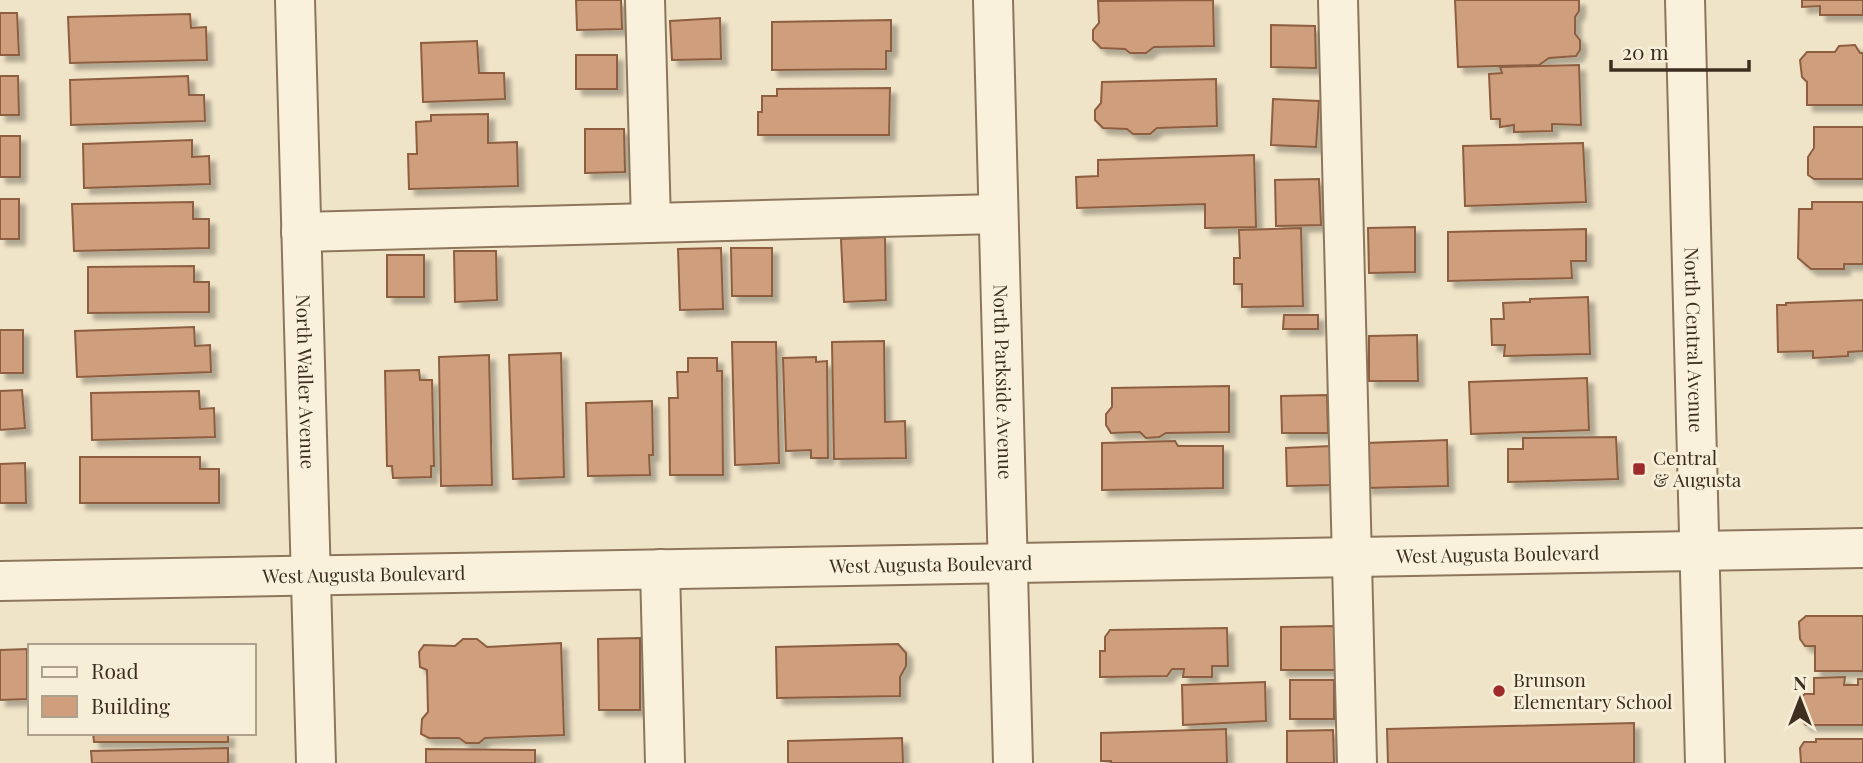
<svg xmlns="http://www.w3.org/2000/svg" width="1863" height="763" viewBox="0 0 1863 763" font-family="'Playfair Display',serif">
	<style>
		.building { fill: #cf9f7d; stroke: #8d5f41; stroke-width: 2; filter: url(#shadow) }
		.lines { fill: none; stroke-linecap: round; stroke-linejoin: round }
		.minor-casing { stroke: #8d765c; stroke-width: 42 }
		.minor { stroke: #faf1dc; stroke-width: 38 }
		.poi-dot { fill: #9e2a2b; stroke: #f7eed8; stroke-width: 2.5 }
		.labels { text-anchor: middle; stroke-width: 6; stroke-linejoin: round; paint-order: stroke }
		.street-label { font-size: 19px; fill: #3d2e20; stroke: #f7eed8 }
		.poi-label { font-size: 19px; fill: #3d2e20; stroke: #f7eed8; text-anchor: start }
	</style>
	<defs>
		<filter id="shadow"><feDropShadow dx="6" dy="6" stdDeviation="2" flood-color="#0004"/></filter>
	</defs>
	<rect width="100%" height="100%" fill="#f0e4c8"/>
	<!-- building -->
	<path class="building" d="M576,0H621L622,29L577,30Z
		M1213,0L1214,46L1154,47L1146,53H1130L1125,49L1101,48L1093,40V30L1099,23L1098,1Z
		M1455,0H1579V11L1575,17V34L1580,40V50L1576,56L1549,58L1539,65L1458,67Z
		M1802,0H1863V15H1820V6L1802,7Z
		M0,13H17L19,55H0Z
		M190,14L191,28L206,27L207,60L70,63L68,17Z
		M720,18L721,59L672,60L670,21Z
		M891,20V51H886V69L772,70V22Z
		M1271,25L1315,26L1316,68L1271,67Z
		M477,41L479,73H504L505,99L423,102L421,43Z
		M1855,45L1860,53H1863V105H1807V82L1802,77L1800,60L1807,52H1835L1839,46Z
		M576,55H617V89H576Z
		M1579,65L1581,125L1552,124V131L1514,132V125L1500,127V119H1491L1489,74L1502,73L1500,67Z
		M0,76H18L19,115H0Z
		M188,76L189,95H204L205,121L71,125L70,80Z
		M1216,79L1217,126L1157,128L1150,134H1133L1127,129L1103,128L1095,120V110L1101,103L1102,82Z
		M890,88L889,135H758V112H762V96H777V89Z
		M1273,99L1319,101L1316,147L1271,145Z
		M488,114V143L517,142L518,186L409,189L408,154H417L416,122L431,121V115Z
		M1814,127H1863V179H1814L1808,175V157L1814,148Z
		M585,129H624L625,172L585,173Z
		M0,136H20V177H0Z
		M192,140V157L209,156L210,184L84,188L83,144Z
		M1583,143L1586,202L1465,206L1463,146Z
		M1254,155L1256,227L1205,228V204L1077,208L1076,177L1098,176V160Z
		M1319,179L1321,225L1276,226L1275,180Z
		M0,199H19V239H0Z
		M193,202V219H209V248L74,251L72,204Z
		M1812,202H1863V264H1844V269H1811L1798,258L1799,209H1812Z
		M1415,227V272L1369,273L1368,228Z
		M1301,228L1303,306L1242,307V284H1234V258H1240L1239,230Z
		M1586,229V261H1571L1572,278L1448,281V232Z
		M885,237L886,300L844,302L841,239Z
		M721,248L723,309L680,310L678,249Z
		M731,248H772V296H732Z
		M454,251H496L497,300L455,302Z
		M387,255H424V297H387Z
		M194,266V282H209V312L88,313V267Z
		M1588,297L1590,354L1504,356L1505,345H1492L1491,319H1504L1503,303L1530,302V299Z
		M1863,300V351L1848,352V356L1813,358V351L1778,352L1777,305H1786V303Z
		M1284,315H1318V329H1283Z
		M194,327L195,346L210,345L211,372L77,377L75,331Z
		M0,330H23V373H0Z
		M1417,335L1418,381H1369V336Z
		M884,341L885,422L905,421L906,458L834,459L832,342Z
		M732,342H776L779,463L735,465Z
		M561,353L564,477L513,479L509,355Z
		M489,355L492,485L441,486L439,357Z
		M816,357V362L827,361L828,458H811V450L786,451L783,358Z
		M688,358H717V371H722L723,475H670L669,398H678L677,372H688Z
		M419,370L420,380H432L434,466H431V477L393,478L392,466H387L385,371Z
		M1587,378L1589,430L1471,434L1469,382Z
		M1229,386V432L1166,433L1159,437L1146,438L1140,432L1111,433L1106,425V414L1112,407V388Z
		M22,390L25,428L0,430V391Z
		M199,391L200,409L214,408L215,437L92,440L91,393Z
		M1327,395L1328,433H1282L1281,396Z
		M652,401L653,455H649L650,475L588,476L586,403Z
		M1616,437L1618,479L1508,482V449H1523V438Z
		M1447,440L1448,486L1366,488V443Z
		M1175,441L1178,446H1223V488L1102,490V443Z
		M1331,446L1332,485L1287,486L1286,448Z
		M80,457H200V469H219V503H80Z
		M25,463L26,503H0V464Z
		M1806,616H1863V671H1815V646H1805L1800,639L1799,622Z
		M1335,626L1336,670H1281V627Z
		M1227,628L1228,666H1212V677H1183L1184,669H1172L1167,676L1100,677V651H1105V637L1110,630Z
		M640,638V710H599L598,639Z
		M463,639H477L487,647L561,643L564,735L485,738L479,743H466L459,738H429L421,734L422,719L428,712L427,670L420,667L419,652L424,645L455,646Z
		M898,644L906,653V666L900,677V696L777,698L776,647Z
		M27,649V699L0,700V650Z
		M1845,677L1844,685H1858V679H1863V725H1806L1799,717L1798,699L1805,694H1814V678Z
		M1290,680H1334V719H1290Z
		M1265,682L1266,721L1183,725L1182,685Z
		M1634,723V763H1388L1387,729Z
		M1226,729L1227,763H1111V761H1101V733Z
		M1333,730L1334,763H1287V731Z
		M93,733H228V742H94Z
		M902,738L903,763H788V741Z
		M1816,739H1863V763H1801L1800,748L1804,742H1816Z
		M228,748V763H92L91,751Z
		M426,749L535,750V763H426Z"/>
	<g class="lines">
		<defs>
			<g id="minor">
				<path id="s1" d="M295,0L316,763"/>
				<path d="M645,0L651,223"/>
				<path id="s2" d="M993,0L1013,763"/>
				<path d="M1338,0L1357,763"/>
				<path id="s3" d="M1685,0L1705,763"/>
				<path d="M301,232L998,214"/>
				<path d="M660,569L665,763"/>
				<path id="s4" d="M0,581L1863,548"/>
			</g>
		</defs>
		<!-- minor casing -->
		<use href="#minor" class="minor-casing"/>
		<!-- minor -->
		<use href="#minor" class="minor"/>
	</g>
	<!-- markers -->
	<g class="poi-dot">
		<rect x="1632" y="462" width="14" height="14" rx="3.5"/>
		<circle cx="1499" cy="691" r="7"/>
	</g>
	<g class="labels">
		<!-- street labels -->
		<g class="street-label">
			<text dy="7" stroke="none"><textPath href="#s3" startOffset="340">North Central Avenue</textPath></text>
			<text dy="7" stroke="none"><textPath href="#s1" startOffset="382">North Waller Avenue</textPath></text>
			<text dy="7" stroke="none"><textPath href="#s2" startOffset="382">North Parkside Avenue</textPath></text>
			<text dy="7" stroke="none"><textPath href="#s4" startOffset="1498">West Augusta Boulevard</textPath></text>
			<text dy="7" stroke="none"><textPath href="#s4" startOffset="931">West Augusta Boulevard</textPath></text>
			<text dy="7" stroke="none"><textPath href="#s4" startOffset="364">West Augusta Boulevard</textPath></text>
		</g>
		<!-- poi labels -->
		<g class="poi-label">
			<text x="1653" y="465">Central<tspan x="1653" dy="22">&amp; Augusta</tspan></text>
			<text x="1513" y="687">Brunson<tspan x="1513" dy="22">Elementary School</tspan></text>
		</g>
	</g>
	<!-- legend -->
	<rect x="28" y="644" width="228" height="91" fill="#f7eed8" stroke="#ada18e" stroke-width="2"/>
	<rect x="42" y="667" width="35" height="10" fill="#faf1dc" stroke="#ada18e" stroke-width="2"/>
	<text x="91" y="679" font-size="21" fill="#3d2e20">Road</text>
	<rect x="42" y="696" width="35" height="21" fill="#cf9f7d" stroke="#ada18e" stroke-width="2"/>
	<text x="91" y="714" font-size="21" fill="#3d2e20">Building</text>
	<!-- north arrow -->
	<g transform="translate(1800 700)" stroke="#f7eed8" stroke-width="5" paint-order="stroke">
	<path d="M0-5L12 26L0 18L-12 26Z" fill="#3d2e20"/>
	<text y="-10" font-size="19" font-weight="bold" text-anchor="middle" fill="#3d2e20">N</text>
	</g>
	<!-- scale -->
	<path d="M1611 60v10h138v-10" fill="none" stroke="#3d2e20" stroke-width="3.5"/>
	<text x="1622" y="60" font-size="21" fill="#3d2e20" stroke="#f7eed8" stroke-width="5" paint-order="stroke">20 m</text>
</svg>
